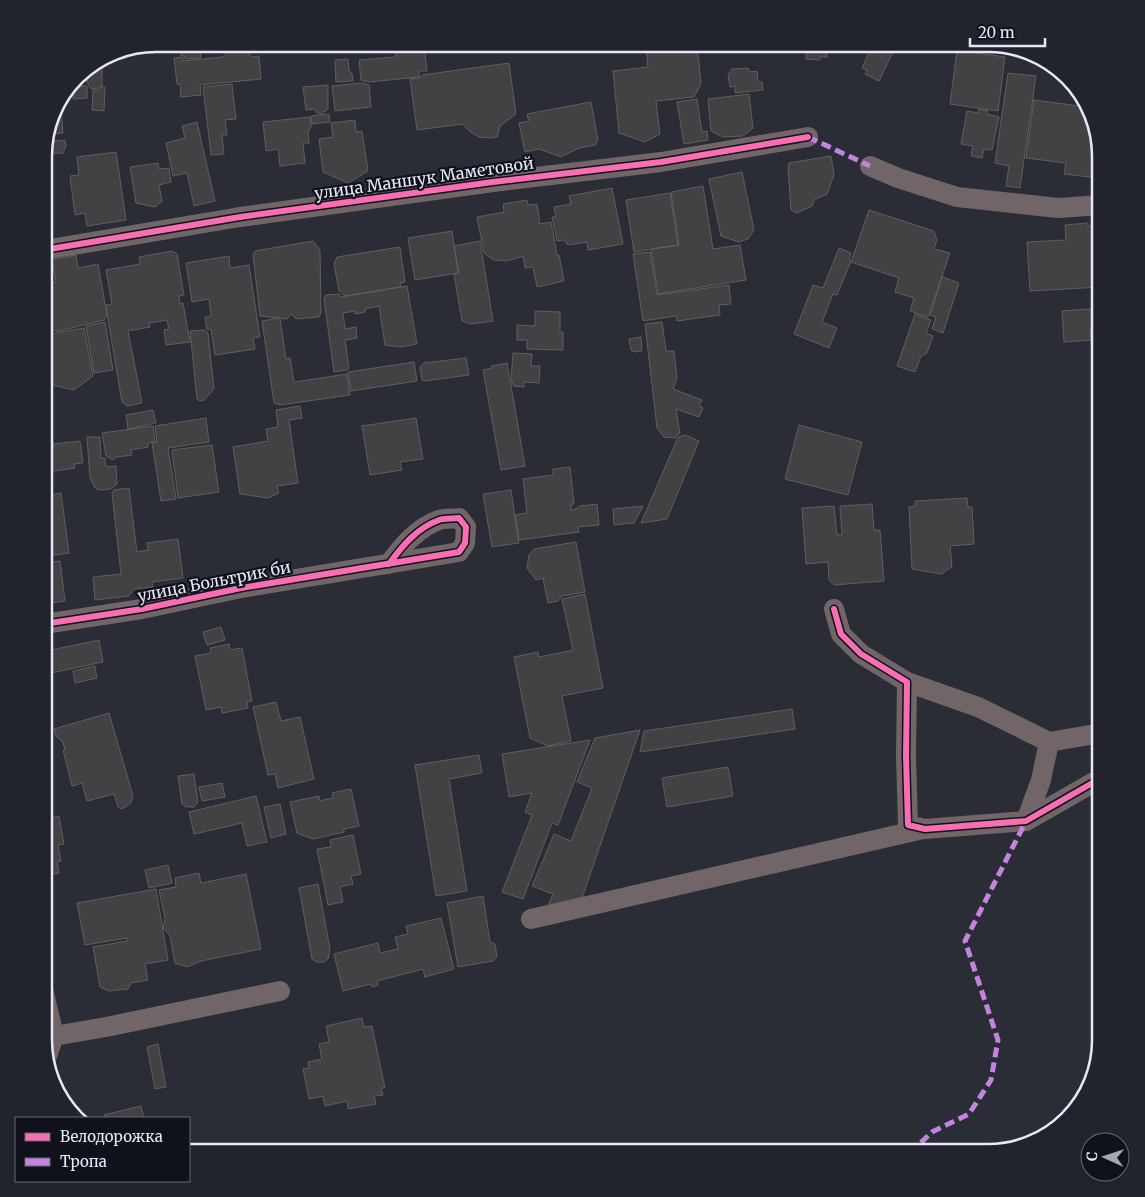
<svg xmlns="http://www.w3.org/2000/svg" width="1145" height="1197" viewBox="0 0 1145 1197" font-family="Merriweather,serif">
	<style>
		.building { fill: #444144; stroke: #615d60 }
		.lines { fill: none; stroke-linecap: round; stroke-linejoin: round }
		.street { stroke: #716568; stroke-width: 20 }
		.quiet { stroke: #c483df; stroke-width: 5; stroke-dasharray: 10 5; stroke-linecap: butt }
		.cycleway-casing { stroke: #10121b; stroke-width: 9 }
		.cycleway { stroke: #f96db3; stroke-width: 6 }
		.labels { text-anchor: middle; stroke-width: 4.5; stroke-linejoin: round; paint-order: stroke }
		.street-label { font-size: 16px; fill: #e6eaf7; stroke: #10121b }
		.rim { fill: none; stroke: #e6eaf7; stroke-width: 2.5 }
	</style>
	<rect width="100%" height="100%" fill="#2a2c36"/>
	<!-- building -->
	<path class="building" d="M180,44H200L201,58L185,59L184,55L181,56Z
		M386,44H409V46L387,48Z
		M412,44H424L427,71H419V77L369,82L361,80L359,60L396,57L395,51L413,49Z
		M590,44H618V45L612,46V50L591,52Z
		M658,44H697L701,84L694,97L656,101L660,134L645,142L619,133L613,71L648,67L646,45Z
		M806,44H827V57H820V60L806,59Z
		M873,44H897L879,81L865,74L867,70L862,68Z
		M245,50L252,57L259,56L261,79L200,85L201,95L181,97L180,84H177L174,58L183,57V61L223,57L226,53Z
		M957,50L1005,57L998,111L950,104Z
		M102,59V85L98,88L91,89L88,84L87,80L81,81L77,78L82,72Z
		M348,59L349,71L352,73L353,81L336,82L335,60Z
		M509,63L516,114L500,126L497,137L490,138L479,137L469,131L463,124L417,130L410,79L422,77V75Z
		M748,68L750,72L757,71L758,82H762L763,90L735,93V86L730,87L728,75L732,69Z
		M1008,73L1036,76L1020,188L1006,186L1009,166L995,163Z
		M362,83L369,85L371,107L335,111L332,86Z
		M232,84L236,119L225,120L227,135H222L224,154L211,155L203,87Z
		M328,85V109L321,114L317,113L315,109L306,110L303,87Z
		M72,86H87V98L73,99Z
		M102,86L105,87L104,111L92,110L93,90H98Z
		M749,94L753,128L743,136L723,137L711,131L708,99Z
		M697,99L702,132L707,131L708,140L684,144L677,102Z
		M60,100L63,133L53,134L54,141L65,140L66,146L63,153L44,154L56,106Z
		M1034,100L1080,106V103L1086,104L1095,120L1101,156V175L1097,178L1064,174L1066,163L1026,158Z
		M591,102L598,140L595,145L579,148L561,157L539,149L525,152L519,123L529,121L527,114Z
		M979,109L988,111L987,114L999,117L992,150L984,149L982,158L971,156L973,146L961,144L967,111L978,113Z
		M329,114L330,122L312,124L311,116Z
		M310,117L311,127L308,132L309,143H303L305,163L280,166L278,149L266,151L263,122Z
		M355,120L356,132L362,131L368,171L348,183L323,172L319,139L333,137L331,123Z
		M197,122L215,201L194,206L187,173L173,176L166,143L185,138L182,126Z
		M116,152L126,220L87,226L85,213L75,215L70,176L79,175L77,157Z
		M831,156L834,175L827,194L814,200L812,206L797,213L791,210L788,168L789,163Z
		M158,163L159,169L169,168L171,182L159,185L162,201L155,207L136,203L130,167Z
		M742,172L754,230L748,239L739,242L721,236L709,179Z
		M44,181L49,224H44Z
		M703,186L713,249L740,245L746,280L658,294L651,249L679,245L671,192Z
		M612,188L623,244L588,250L587,242L568,245L564,240L557,241L552,217H556L554,207L571,204L569,196Z
		M670,193L678,245L634,252L626,200Z
		M527,200L528,205L537,204L540,224L551,222L557,255H559L564,281L537,287L533,267L525,268L523,256L507,261L494,260L484,253L477,217L504,212L503,204Z
		M869,210L934,231L937,240L934,249L950,253L928,317L910,311L914,298L895,292L899,278L851,262Z
		M1088,223V226H1101V287L1030,291L1027,242L1066,240L1065,225Z
		M452,231L458,273L415,280L408,238Z
		M313,241L320,250L321,312L319,317L296,319L291,314L287,319L260,316L253,255L255,251Z
		M480,241L493,321L471,324L462,321L454,274L459,273L454,246Z
		M400,247L405,282L400,283L401,287L345,296L339,291L334,264L337,257Z
		M839,248L851,253L849,260L851,261L837,295L833,294L822,322L837,328L829,348L794,334L813,285L823,288Z
		M172,251L177,254L184,295L179,296L180,304L183,303L190,342L166,345L164,330L169,329L167,320L149,323L150,327L128,331L142,403L127,406L122,402L107,314L106,305L112,304L106,270L140,264L139,257Z
		M650,252L657,295L729,285L731,304L719,305L720,315L677,321L676,316L643,321L633,254Z
		M76,255L78,268L98,264L107,315L104,320L59,331L44,328V284L56,282L52,260Z
		M229,256L230,268L249,265L260,337L253,338L255,349L215,355L211,329L207,330L205,317L211,316L209,299L192,302L186,263Z
		M942,277L959,283L943,333L932,329L936,317L930,315Z
		M407,286L417,344L401,347L385,345L379,306L365,309V312L355,314V311L343,313L345,329L356,327L357,338L345,340L349,368L347,370L334,372L324,299L326,295L339,294L341,297Z
		M1101,308V322L1090,328L1091,340L1064,342L1062,311Z
		M535,311L560,312V332H563V350L527,349V340H517V325L535,326Z
		M915,314L931,320L926,333L933,336L927,353L921,356L915,372L897,366Z
		M280,318L286,359L290,358L294,382L347,374L350,395L280,405L274,403L262,321Z
		M105,322L113,370L94,373L86,326Z
		M662,322L666,351H674L677,378L673,389L702,400L699,406L703,408L699,417L676,409L680,433L675,438L664,437L657,428L645,324Z
		M84,328L93,376L74,390L52,385L44,346V335Z
		M204,330L208,333L214,389L204,400L200,401L197,399L190,331Z
		M641,337L642,351L635,352L631,350L629,339Z
		M513,353L532,354L531,366H540L539,383L524,382V387L514,386L511,380Z
		M466,358L469,375L425,381L422,380L420,367L424,363Z
		M414,362L417,381L351,391L348,372Z
		M507,363L525,466L501,470L483,370L492,368L491,366Z
		M300,406L302,418L289,420L298,483L277,486L279,493L268,498L240,494L233,447L268,441L266,429L278,427L276,410Z
		M153,410L156,423L128,429L126,415Z
		M206,418L209,442L168,448L176,499L161,501L152,443L157,442L155,426Z
		M416,418L423,459L400,462L402,470L370,475L362,426Z
		M799,425L862,442L848,495L785,479Z
		M153,426L155,442L148,443V447L131,450L132,455L116,457L113,460L106,456L102,433Z
		M685,435L699,441L667,519L641,523L678,437Z
		M87,437H100L101,458H105L106,467L116,466L117,484L111,489L100,490L95,488L90,478Z
		M80,441L83,463L74,464L75,468L48,472L45,448L54,447L53,444Z
		M212,445L219,492L178,498L172,450Z
		M570,467L574,504H571V510L576,509L580,506L597,504L599,525L578,527L579,532L519,540L515,515L527,513L523,479L553,475V469Z
		M129,488L137,552L148,550L147,543L178,539L183,578L152,582L153,587L134,589L129,596L95,600L93,577L121,574L112,493L114,490Z
		M511,490L519,543L492,547L483,494Z
		M61,493L69,553L54,555L46,561L44,560V496Z
		M967,498L968,507H972L974,544L950,546L952,567L941,574L912,569L909,507L915,506V501Z
		M872,504L874,530H880L884,581L834,585L829,580L828,562L806,564L802,508L834,506L837,535H842L840,506Z
		M643,506L634,523L614,525L613,509Z
		M576,542L585,592L562,596L558,601L548,603L543,578L536,580L527,568L529,555L534,549Z
		M60,561L65,601L44,604V563Z
		M585,594L603,688L562,696L571,741L548,746L530,738L514,657L538,652L539,657L573,650L562,599Z
		M221,627L225,640L207,645L203,632Z
		M99,640L103,662L51,673L47,651Z
		M229,644L230,650L242,648L252,701L247,702L248,708L222,713L221,707L206,710L195,656L211,653L210,648Z
		M95,666L97,678L75,683L73,671Z
		M276,702L281,721L300,717L314,779L278,788L275,774L268,775L253,707Z
		M792,709L795,729L640,752L644,731Z
		M109,713L133,796L131,803L122,809L118,807L114,794L87,801L82,783L72,786L63,750H65L63,742L56,736L54,729Z
		M640,730L580,904L546,910L553,894L532,886L554,834L571,841L592,788L577,782L595,738Z
		M590,740L558,825L552,823L523,899L502,892L532,815L525,812L532,793L509,797L502,754Z
		M479,755L482,773L449,779L467,891L436,896L415,765Z
		M728,767L733,796L667,807L662,778Z
		M194,774L198,802L194,807H186L182,804L178,776Z
		M222,783L225,797L202,801L199,787Z
		M351,789L359,826L344,829V832L313,839L297,833L290,802L319,796L320,801L333,798L332,793Z
		M256,796L267,842L247,846L242,823L194,834L189,812Z
		M280,804L286,834L271,838L264,807Z
		M59,816L64,844L58,845L61,861L57,862L59,873L46,876L44,863V819Z
		M353,835L361,874L351,876L353,884L340,887L343,902L328,905L317,849L331,847L330,840Z
		M168,865L172,883L149,888L145,870Z
		M199,873L201,883L246,874L261,949L201,961L187,967L175,963L170,936L163,928L165,918L159,890L176,887L175,878Z
		M318,884L330,949L328,959L324,962H317L312,959L299,888Z
		M156,889L168,960L145,964L148,980L131,983L128,989L109,991L100,987L93,947L127,941V938L85,945L77,903Z
		M483,896L490,942L495,944L497,956L493,961L458,967L447,903Z
		M441,918L454,969L425,977L423,969L377,981L378,985L372,987L371,984L343,991L334,954L378,943L380,953L398,949L395,937L408,934L406,926Z
		M362,1018L364,1027L372,1026L385,1088H381L383,1095L374,1096L376,1104L348,1109L347,1101L325,1106L323,1096L309,1099L303,1069L309,1068L308,1062L322,1059L319,1044L329,1042L326,1026Z
		M158,1044L166,1087L155,1089L147,1047Z
		M141,1106L144,1118H105L104,1115Z"/>
	<g class="lines">
		<!-- street -->
		<path class="street" d="M870,166L898,178L957,197L1058,208L1101,205
			M44,250L240,217L493,182L661,162L808,137
			M834,609L841,634L861,654L907,682L906,756L908,825L925,829L1026,821L1101,778
			M44,624L142,609L241,588L459,552L465,543L466,527L459,518C453,519 445,518 439,520C417,528 402,546 389,564
			M907,682L978,707L1049,742L1101,733
			M1026,821L1041,780L1049,742
			M531,919L923,829
			M44,993L54,1036
			M54,1036L106,1027L280,991
			M47,1056L54,1036"/>
		<!-- quiet -->
		<path class="quiet" d="M808,137L870,166
			M910,1153L932,1132L969,1114L991,1080L998,1040L965,941L1026,821"/>
		<defs>
			<path id="cycleway" d="M44,250L240,217L493,182L661,162L808,137
				M834,609L841,634L861,654L907,682L906,756L908,825L925,829L1026,821L1101,778
				M44,624L142,609L241,588L459,552L465,543L466,527L459,518C453,519 445,518 439,520C417,528 402,546 389,564"/>
		</defs>
		<!-- cycleway casing -->
		<use href="#cycleway" class="cycleway-casing"/>
		<!-- cycleway -->
		<use href="#cycleway" class="cycleway"/>
	</g>
	<g class="labels">
		<!-- street labels -->
		<g class="street-label">
			<text transform="translate(424 178) rotate(-8)" y="6">улица Маншук Маметовой</text>
			<text transform="translate(214 581) rotate(-11)" y="6">улица Больтрик би</text>
		</g>
	</g>
	<!-- crop -->
	<path d="M0 0H1145V1197H0ZM156 52H988A104 104 0 0 1 1092 156V1040A104 104 0 0 1 988 1144H156A104 104 0 0 1 52 1040V156A104 104 0 0 1 156 52Z" fill="#21232d" fill-rule="evenodd"/>
	<path class="rim" d="M156 52H988A104 104 0 0 1 1092 156V1040A104 104 0 0 1 988 1144H156A104 104 0 0 1 52 1040V156A104 104 0 0 1 156 52Z"/>
	<!-- legend -->
	<rect x="15" y="1117" width="175" height="65" fill="#10121b" stroke="#666873"/>
	<rect x="25" y="1133" width="25" height="8" fill="#f96db3" stroke="#666873"/>
	<text x="60" y="1142" font-size="15" fill="#e6eaf7">Велодорожка</text>
	<rect x="25" y="1158" width="25" height="8" fill="#c483df" stroke="#666873"/>
	<text x="60" y="1167" font-size="15" fill="#e6eaf7">Тропа</text>
	<!-- north arrow -->
	<g transform="translate(1105 1157) rotate(273)"><circle r="24" fill="#10121b" stroke="#666873"/>
	<path d="M0-4L9 19L0 12L-9 19Z" fill="#a4a8b3"/>
	<text y="-8" font-size="14" font-weight="bold" text-anchor="middle" fill="#e6eaf7">С</text>
	</g>
	<!-- scale -->
	<path d="M970 38v8h75v-8" fill="none" stroke="#e6eaf7" stroke-width="2.5"/>
	<text x="978" y="38" font-size="15" fill="#e6eaf7" stroke="#10121b" stroke-width="4" paint-order="stroke">20 m</text>
</svg>
